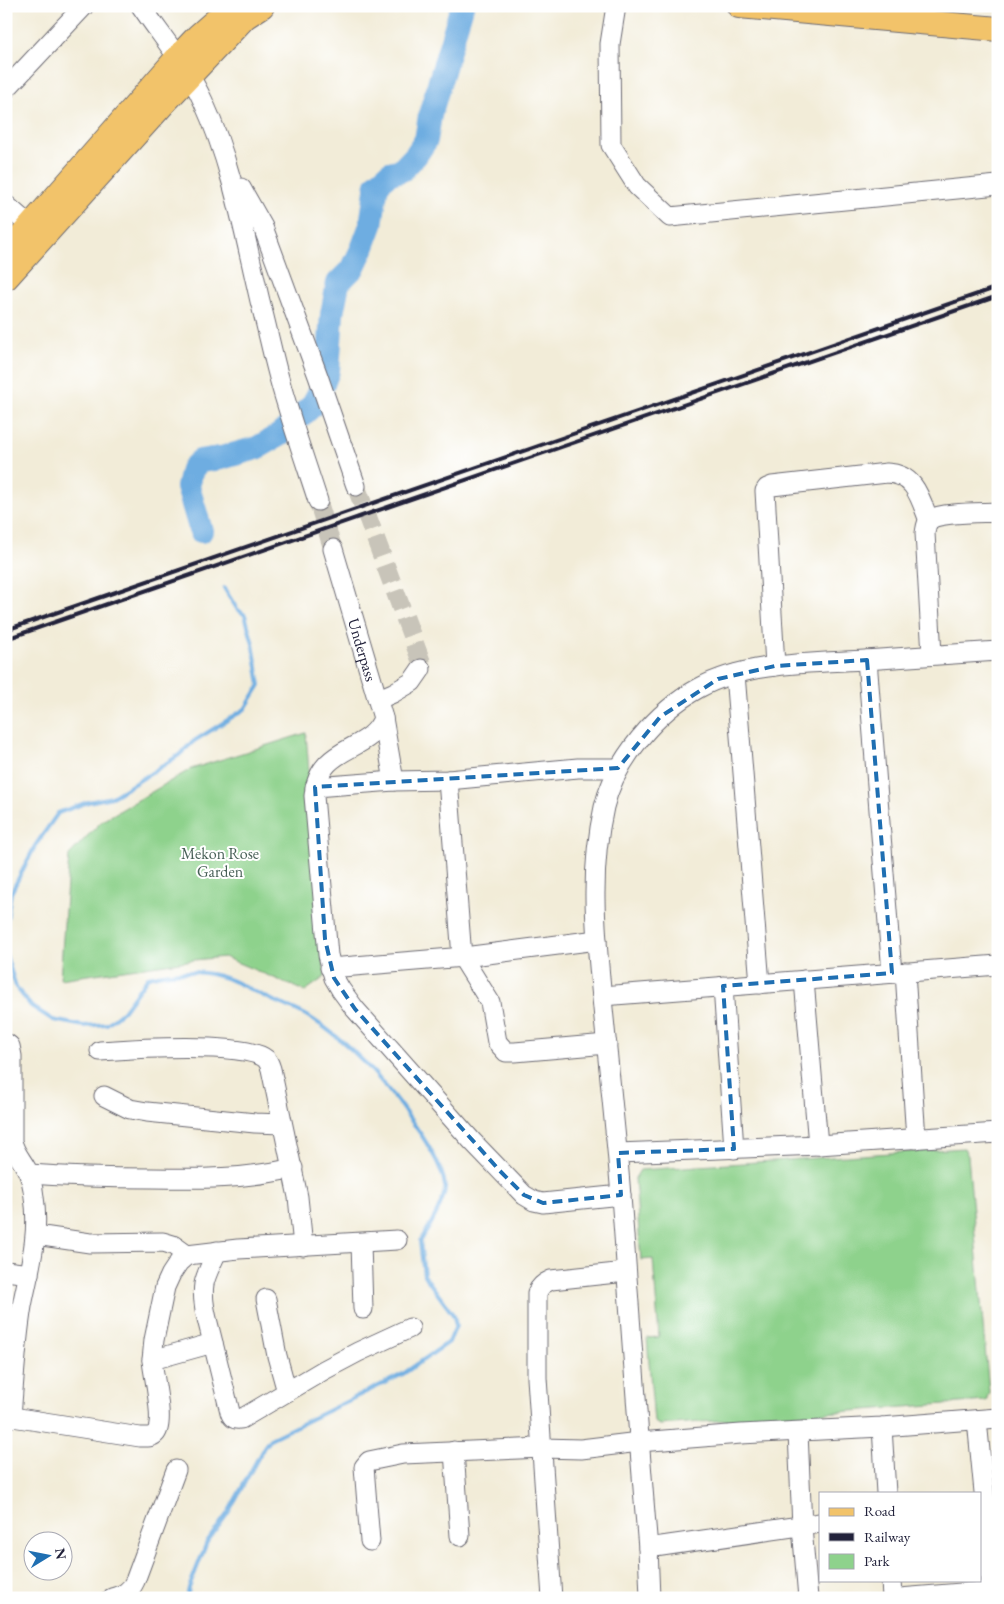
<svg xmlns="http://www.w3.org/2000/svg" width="1004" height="1604" viewBox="0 0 1004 1604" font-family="'EB Garamond',serif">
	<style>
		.green { fill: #8ed28c; stroke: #587a64 }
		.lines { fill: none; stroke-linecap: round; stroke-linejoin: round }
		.stream { stroke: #6eade1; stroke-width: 4 }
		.river { stroke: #6eade1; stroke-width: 24 }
		.minor-tunnel { stroke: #c8c4b9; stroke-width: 19; stroke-dasharray: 19 9; stroke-linecap: butt }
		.minor-casing { stroke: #6b6972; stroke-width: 21 }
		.major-casing { stroke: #6b6972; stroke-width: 26 }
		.minor { stroke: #fff; stroke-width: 19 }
		.major { stroke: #f2c36a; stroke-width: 24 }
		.rail { stroke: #22223b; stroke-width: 4 }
		.marked { fill: none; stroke: #1f6fb2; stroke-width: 4; stroke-dasharray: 10 6; stroke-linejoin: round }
		.labels { text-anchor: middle; stroke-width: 4; stroke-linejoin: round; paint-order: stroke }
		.street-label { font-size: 16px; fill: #22223b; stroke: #fff }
		.park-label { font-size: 16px; fill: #486057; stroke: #fff }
	</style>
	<rect width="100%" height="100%" fill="#fff"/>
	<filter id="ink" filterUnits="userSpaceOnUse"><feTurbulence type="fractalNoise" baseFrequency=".02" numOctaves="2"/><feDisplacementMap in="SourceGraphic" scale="10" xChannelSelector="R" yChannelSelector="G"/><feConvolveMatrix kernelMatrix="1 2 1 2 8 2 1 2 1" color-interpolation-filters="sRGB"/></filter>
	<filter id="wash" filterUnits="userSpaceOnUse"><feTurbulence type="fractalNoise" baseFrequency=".0096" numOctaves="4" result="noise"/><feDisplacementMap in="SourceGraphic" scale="20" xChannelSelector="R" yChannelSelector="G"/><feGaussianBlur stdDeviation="1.12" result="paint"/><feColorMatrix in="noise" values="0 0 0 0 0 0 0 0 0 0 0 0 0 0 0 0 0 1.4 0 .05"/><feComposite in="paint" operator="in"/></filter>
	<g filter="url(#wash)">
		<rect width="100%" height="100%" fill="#f2ecd8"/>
		<!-- green -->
		<path class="green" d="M306,733L325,977L305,991L224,957L194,960L60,979L69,855L102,821L191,769Z
			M964,1148L968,1156L989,1392L986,1401L660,1425L654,1422L647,1338L659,1337L653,1259L641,1260L635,1178L640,1170Z"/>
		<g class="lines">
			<!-- stream -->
			<path class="stream" d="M6,926L11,893L35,846L58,813L88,802L112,797L150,774L179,755L194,741L245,709L260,685L253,644L245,615L237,609L224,588
				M6,955L16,987L31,1006L53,1020L84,1026L107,1024L123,1011L148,977C170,972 197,970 219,976C233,979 254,992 268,998C281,1005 297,1009 309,1017C351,1043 382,1079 410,1119C422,1135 443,1166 445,1186C446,1199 428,1230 420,1241L424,1275L454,1316L456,1326L449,1342L403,1374L270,1439L264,1447L228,1513L207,1542L189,1588L187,1598"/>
			<!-- river -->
			<path class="river" d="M201,531L188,487L192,469L200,461L221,458L257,448L281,434L312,406L321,389L328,371L332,314L338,283L353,268L362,249L371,225L377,184L390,173L402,170L416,155L426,140L430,115L462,6"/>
		</g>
	</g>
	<g filter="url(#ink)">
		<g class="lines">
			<!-- minor-tunnel -->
			<path class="minor-tunnel" d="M356,486L421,661V669
				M318,501L333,549"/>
			<defs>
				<g id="minor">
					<path d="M141,6C162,37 187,66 203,101C232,164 244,233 260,301C268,331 274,362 283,392C294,429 306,464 318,501"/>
					<path d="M616,6L610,44L611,145L637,186L670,217L998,185"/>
					<path d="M6,89L84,6"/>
					<path d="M241,188L263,227L318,376L356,486"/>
					<path d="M6,205L30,226"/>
					<path id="s1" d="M333,549L383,718C370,754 319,743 314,796L328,955L334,978L341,990L355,1009L472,1141L524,1195L534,1201L543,1203L621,1195"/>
					<path d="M932,655L925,533C926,528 926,522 931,519C942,512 983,513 998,512"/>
					<path d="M867,660L892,973"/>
					<path d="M775,666L765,491L767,488L772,486L887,473C915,474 920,498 929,521"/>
					<path d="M735,674L760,984"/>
					<path d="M379,699L393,693L412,682L421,669"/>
					<path d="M383,718L394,781"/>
					<path d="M448,780L462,957L490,1002L497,1042L506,1052H515L607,1044"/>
					<path d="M315,787L394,781L448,780L578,768H618"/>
					<path d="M330,968L464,957L597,940"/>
					<path d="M905,972L916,1139"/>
					<path d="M804,980L818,1145"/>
					<path d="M723,986L734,1149"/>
					<path d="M602,996L998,965"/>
					<path d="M6,1043L10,1046L12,1056V1141C14,1152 21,1159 26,1168C31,1177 33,1187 34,1197C40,1235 29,1270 22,1306C16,1343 14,1380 11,1416"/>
					<path d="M100,1051C129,1049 246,1041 266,1059C269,1062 270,1066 271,1069L298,1197L303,1246"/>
					<path d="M104,1096L130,1109L147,1112L255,1123L282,1124"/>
					<path d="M618,1153L818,1145L998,1133"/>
					<path d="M29,1174C70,1177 111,1178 152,1178C199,1179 247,1179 293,1168"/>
					<path d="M36,1235L90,1243L163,1242L173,1245L187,1255"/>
					<path d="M361,1243L363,1309"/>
					<path d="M6,1271L29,1274"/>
					<path d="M266,1299L277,1356L287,1392"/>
					<path d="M213,1343C209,1325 201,1303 204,1284C206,1273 213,1262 217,1251"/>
					<path d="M152,1360L154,1340L165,1287L171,1274L179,1262L187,1255L238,1249L397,1240"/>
					<path d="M6,1416L140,1437C145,1437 151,1438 155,1434C166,1426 153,1374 152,1360L213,1343L230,1412C232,1418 235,1420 241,1419L324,1370L358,1352L410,1328"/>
					<path d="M977,1420L987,1523L990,1591"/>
					<path d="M882,1427L886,1493"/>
					<path d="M798,1432L802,1527L808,1598"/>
					<path d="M454,1451L460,1536"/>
					<path d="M370,1541L364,1467L369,1461L403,1454L542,1448L581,1449L639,1442L741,1434L882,1427L998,1418"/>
					<path d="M648,1548L820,1523"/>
					<path d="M891,1580L892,1598"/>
					<path d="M112,1598C123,1595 130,1592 135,1581L176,1470"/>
					<path d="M552,1598L537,1378V1293C540,1286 544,1283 551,1280L626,1272"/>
					<path d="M650,1598L648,1548C640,1458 634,1367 627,1277C624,1235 621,1192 617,1150C612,1096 606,1042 601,988C595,926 590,869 604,807C615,760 657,711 699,688C745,662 814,663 865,660C909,657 953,654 998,651"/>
					<path d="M900,1598L998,1590"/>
				</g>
				<path id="major" d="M739,6L998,29
					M6,254L178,57L198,36L232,6
					M6,278L164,103L245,17L262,6"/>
			</defs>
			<!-- minor casing -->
			<use href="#minor" class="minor-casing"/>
			<!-- major casing -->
			<use href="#major" class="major-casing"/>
			<!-- minor -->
			<use href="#minor" class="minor"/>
			<!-- major -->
			<use href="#major" class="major"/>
			<!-- rail -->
			<path class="rail" d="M6,630L998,287
				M6,639L998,296"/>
		</g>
	</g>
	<!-- marked area -->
	<path class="marked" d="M867,660L892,973L723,986L734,1149L618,1153L621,1195L543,1203L524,1195L500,1171L355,1009L334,978L325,939L315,787L618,768L660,717L718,679L775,666Z"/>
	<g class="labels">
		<!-- street labels -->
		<g class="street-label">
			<text dy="6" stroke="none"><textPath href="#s1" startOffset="105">Underpass</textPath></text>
		</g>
		<!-- park labels -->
		<g class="park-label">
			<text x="220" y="859">Mekon Rose<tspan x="220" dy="18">Garden</tspan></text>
		</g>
	</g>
	<!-- margin -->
	<rect width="1004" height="1604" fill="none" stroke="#fff" stroke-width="25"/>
	<!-- legend -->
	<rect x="819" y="1492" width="162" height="90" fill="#ffffff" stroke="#a7a7b1"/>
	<rect x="829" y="1508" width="25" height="8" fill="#f2c36a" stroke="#a7a7b1"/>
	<text x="864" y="1516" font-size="15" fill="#22223b">Road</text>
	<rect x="829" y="1533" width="25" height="8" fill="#22223b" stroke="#a7a7b1"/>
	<text x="864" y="1542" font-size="15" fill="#22223b">Railway</text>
	<rect x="829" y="1554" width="25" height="15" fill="#8ed28c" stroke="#a7a7b1"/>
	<text x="864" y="1566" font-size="15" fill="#22223b">Park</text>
	<!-- north arrow -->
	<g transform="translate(48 1556) rotate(80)"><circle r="24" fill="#ffffff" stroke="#a7a7b1"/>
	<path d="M0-4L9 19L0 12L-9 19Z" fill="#1f6fb2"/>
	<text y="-8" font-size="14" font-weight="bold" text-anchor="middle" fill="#22223b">N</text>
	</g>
</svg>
